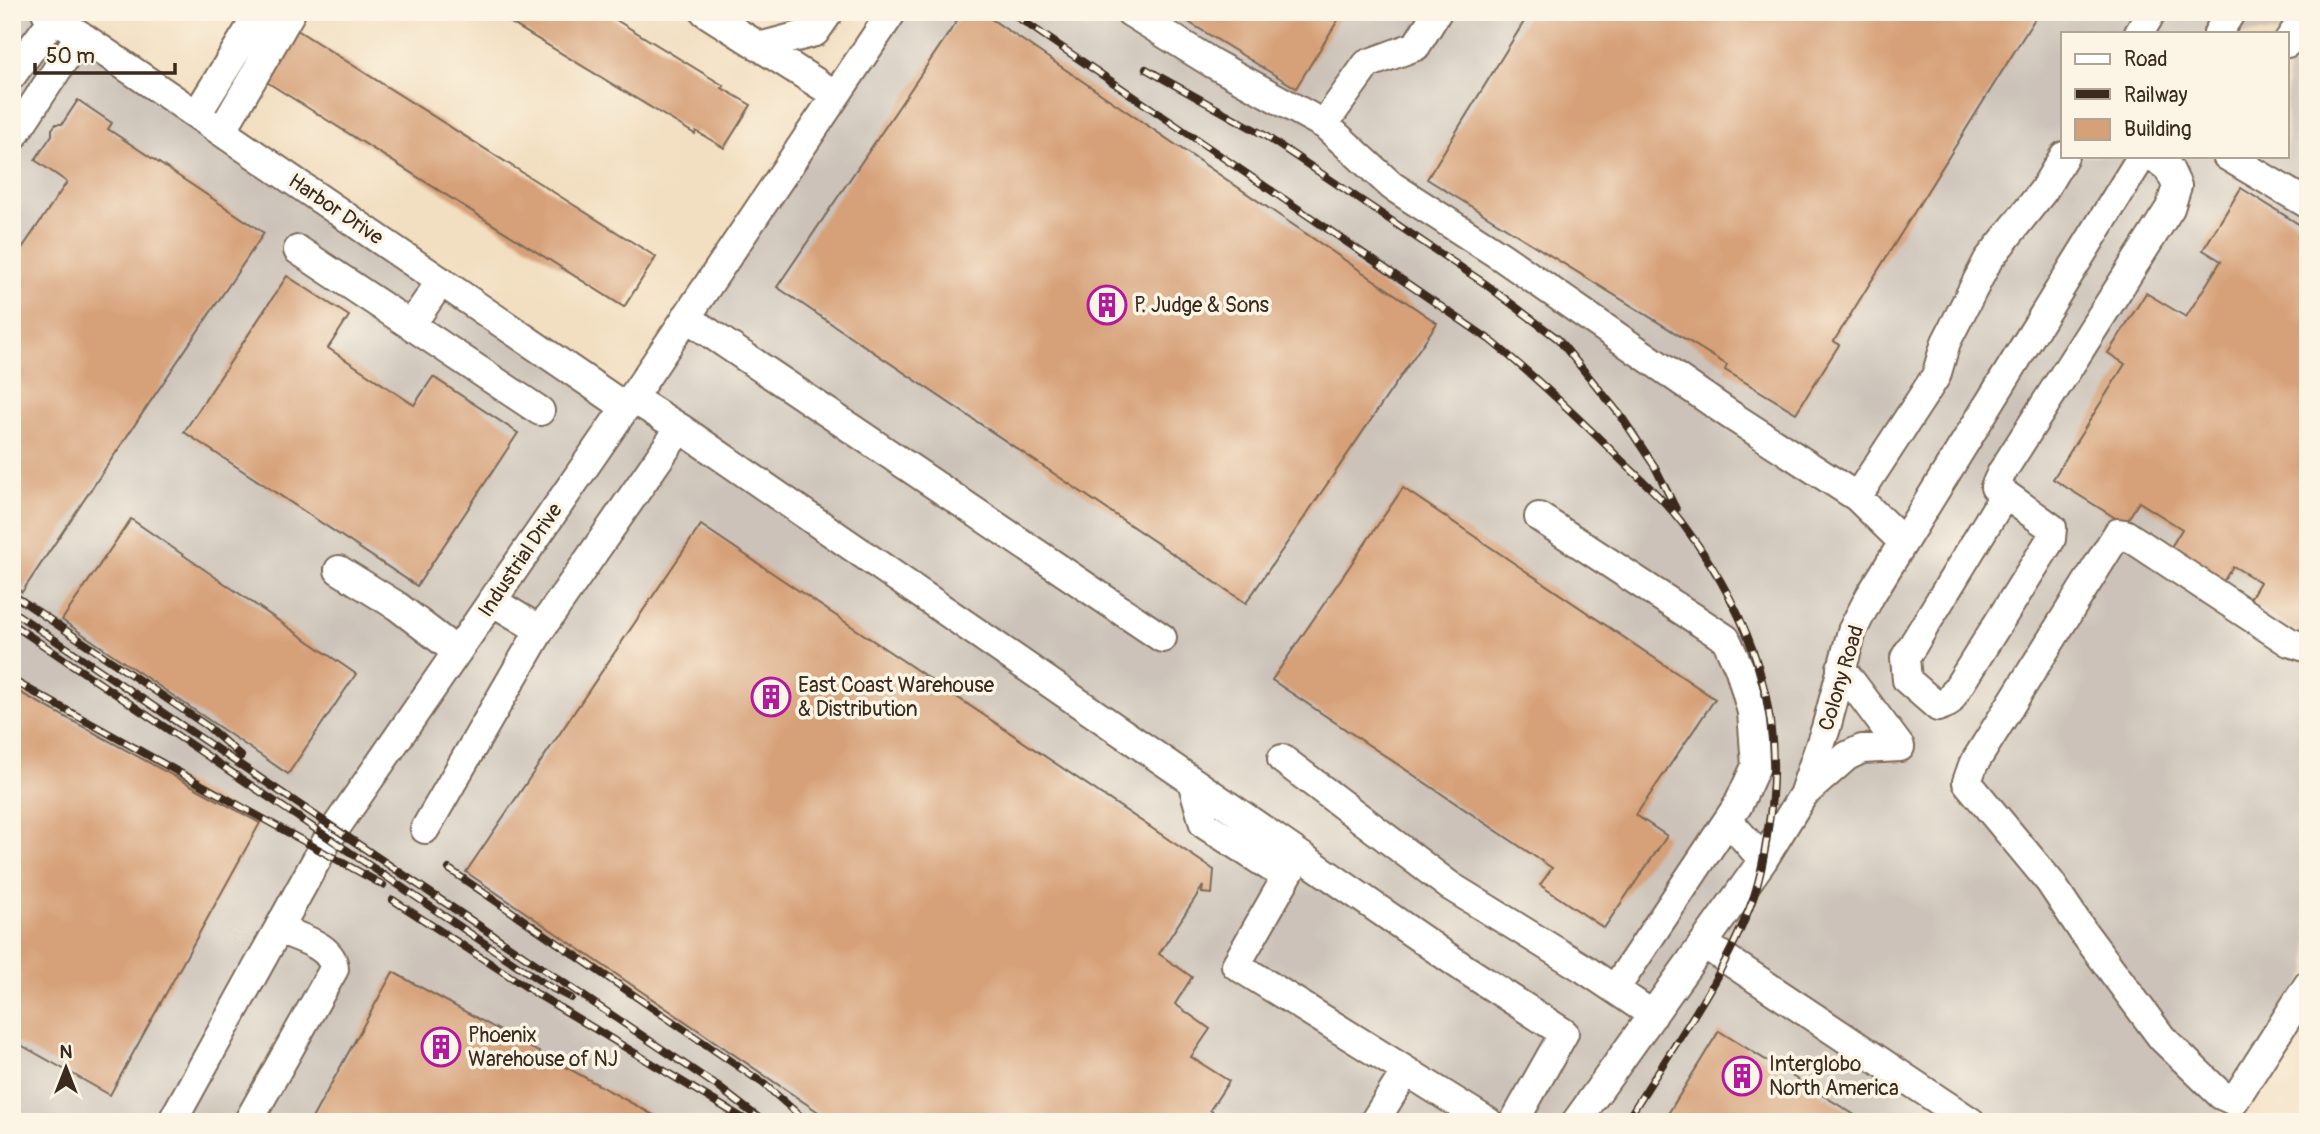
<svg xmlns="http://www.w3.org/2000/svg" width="2320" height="1134" viewBox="0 0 2320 1134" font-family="Pangolin,sans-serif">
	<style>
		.industrial { fill: #ccc2b9; fill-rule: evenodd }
		.building { fill: #d6a078 }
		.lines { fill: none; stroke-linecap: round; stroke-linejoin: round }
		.minor-casing { stroke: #7b6957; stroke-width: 32 }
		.minor { stroke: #fff; stroke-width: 28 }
		.rail-casing { stroke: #3b2a1e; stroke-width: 8 }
		.rail { stroke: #fcf5e5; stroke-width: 5; stroke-dasharray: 16; stroke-linecap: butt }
		.labels { text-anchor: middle; stroke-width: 7; stroke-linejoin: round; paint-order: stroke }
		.street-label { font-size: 21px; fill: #3b2a1e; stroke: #fcf5e5 }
		.poi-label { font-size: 21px; fill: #3b2a1e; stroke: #fcf5e5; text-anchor: start }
	</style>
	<rect width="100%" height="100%" fill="#fcf5e5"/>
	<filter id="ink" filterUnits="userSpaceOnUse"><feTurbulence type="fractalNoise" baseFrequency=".0143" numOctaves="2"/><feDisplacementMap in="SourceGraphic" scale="14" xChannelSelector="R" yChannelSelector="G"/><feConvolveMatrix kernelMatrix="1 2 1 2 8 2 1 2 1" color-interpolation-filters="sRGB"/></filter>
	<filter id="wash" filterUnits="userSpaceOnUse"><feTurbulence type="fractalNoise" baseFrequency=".00686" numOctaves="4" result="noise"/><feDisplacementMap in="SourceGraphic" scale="28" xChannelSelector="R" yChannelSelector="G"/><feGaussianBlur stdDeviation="1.57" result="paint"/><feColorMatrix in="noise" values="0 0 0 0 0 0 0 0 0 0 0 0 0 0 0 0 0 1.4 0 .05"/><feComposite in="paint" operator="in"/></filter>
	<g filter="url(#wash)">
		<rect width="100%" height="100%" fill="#f2dec0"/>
		<!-- industrial -->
		<path class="industrial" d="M12,12H48L629,400L892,12H2308V971L2214,1122H12ZM2063,33H2287V156H2063Z"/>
		<g id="blocks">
			<!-- building -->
			<path class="building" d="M493,12H603L724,86L722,88L751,105L724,148L696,131L695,134Z
				M963,12H981L1437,323L1246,603L777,287Z
				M1172,12H1343L1296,88Z
				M1530,12H2039L1834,341L1839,345L1796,413L1725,370L1727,365L1427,179Z
				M294,28L656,257L624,307L262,79Z
				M78,100L112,123L108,129L264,233L22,592L12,585V263L67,182L35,160L52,135V129L56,124H62Z
				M2241,188L2308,230V638L2248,602L2260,582L2233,566L2221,585L2168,552L2182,529L2139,502L2125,524L2053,479L2125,364L2108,353L2146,293L2186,317L2221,261L2203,250Z
				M287,276L349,316L328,348L414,405L433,377L518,433L417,586L184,432Z
				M1403,488L1715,699L1636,815L1667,836L1604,928L1540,885L1552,868L1272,680Z
				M131,519L356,674L288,774L62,620Z
				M701,525L1214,870L1212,894L1202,893L1203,886L1159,954L1192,977L1175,1004L1210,1029L1191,1057L1229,1081L1210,1110L1228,1122H833L466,872Z
				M12,688L260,823L110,1095L12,1040Z
				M393,972L666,1122H310Z
				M1719,1031L1866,1122H1663Z"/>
		</g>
	</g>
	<g filter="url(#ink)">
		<use href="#blocks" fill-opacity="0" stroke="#7b6957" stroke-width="2"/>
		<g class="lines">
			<defs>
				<path id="minor" d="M46,12L625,407
					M705,12L836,95
					M1130,12L1212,63L1325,125L1392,186L1502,257L1729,414L1857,497L1903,542
					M2139,33L2152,12
					M2218,33L2231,12
					M2287,43L2302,21L2308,24
					M759,47L815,32L829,12
					M12,75L54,18
					M197,114L260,12
					M1324,124L1367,64L1416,46L1437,12
					M222,131L291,12
					M12,138L80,35
					M2227,156L2308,204
					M298,250L540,411
					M686,317L1162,638
					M411,325L441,281
					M632,398L680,428L1465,969L1564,1033L1514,1122
					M2005,494L1905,658L1907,680L1938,707L1948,703L2051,539L2052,528L1995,487L2002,472L2170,208L2177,186L2169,169L2153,156
					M1857,497L1936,376L1946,342L1988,260L2043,191L2064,156
					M1539,517L1726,639L1740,670L1752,712L1756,766L1738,805L1615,989
					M339,570L397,606L457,652
					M492,601L540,630
					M2308,648L2289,642L2125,534L2118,533L1973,765L1967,782L2050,882L2084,933L2162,1038L2221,1095L2234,1101L2308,985
					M1841,668L1900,747
					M1282,759L1450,886L1583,968L1653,1015
					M1192,781L1204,824L1286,877
					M1805,793L1847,756L1862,749L1900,747
					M1728,820L1763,860
					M425,829L540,630L680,428
					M1299,855L1236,965L1488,1122
					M1704,944L1971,1122
					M172,1122L328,839L632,398L892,12
					M248,1122L334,969C333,945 298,938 279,929
					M1374,1122L1406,1071
					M1576,1122L1763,860L1803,795L1826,728L1852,631L1870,596L2142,156"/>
			</defs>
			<!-- minor casing -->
			<use href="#minor" class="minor-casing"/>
			<!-- minor -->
			<use href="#minor" class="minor"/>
			<defs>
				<path id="rail" d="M1010,12L1490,340C1532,374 1570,410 1608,447C1633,473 1664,498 1685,527C1753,619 1787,714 1768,829C1765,852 1761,875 1754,896C1725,977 1671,1049 1626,1122
					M1146,69L1264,135L1484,283L1558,339L1621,416L1655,467L1676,509
					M12,594L207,726L241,756
					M12,611L717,1086L764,1122
					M12,624L548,986L571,998
					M12,680L383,885
					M449,869L764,1084L807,1122
					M393,900L537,994L749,1122"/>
			</defs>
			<!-- rail casing -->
			<use href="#rail" class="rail-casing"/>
			<!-- rail -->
			<use href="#rail" class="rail"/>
		</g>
	</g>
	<!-- icons -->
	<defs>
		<symbol id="building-ring" viewBox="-11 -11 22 22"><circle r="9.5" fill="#fcf5e5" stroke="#b5179e" stroke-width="1.5"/><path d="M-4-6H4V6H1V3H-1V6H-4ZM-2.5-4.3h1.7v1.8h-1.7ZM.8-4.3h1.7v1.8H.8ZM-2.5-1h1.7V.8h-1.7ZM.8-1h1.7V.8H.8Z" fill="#b5179e"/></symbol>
	</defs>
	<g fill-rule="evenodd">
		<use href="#building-ring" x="1085" y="283" width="44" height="44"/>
		<use href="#building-ring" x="749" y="675" width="44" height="44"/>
		<use href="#building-ring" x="419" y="1025" width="44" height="44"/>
		<use href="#building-ring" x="1720" y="1054" width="44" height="44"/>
	</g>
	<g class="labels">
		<!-- street labels -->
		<g class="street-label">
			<text transform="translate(336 209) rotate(34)" y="7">Harbor Drive</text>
			<text transform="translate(520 560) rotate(-56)" y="7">Industrial Drive</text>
			<text transform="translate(1841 678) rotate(-73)" y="7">Colony Road</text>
		</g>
		<!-- poi labels -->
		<g class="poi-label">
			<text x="1134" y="312">P. Judge &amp; Sons</text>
			<text x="798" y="692">East Coast Warehouse<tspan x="798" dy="24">&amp; Distribution</tspan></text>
			<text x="468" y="1042">Phoenix<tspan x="468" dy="24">Warehouse of NJ</tspan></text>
			<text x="1769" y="1071">Interglobo<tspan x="1769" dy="24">North America</tspan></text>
		</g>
	</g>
	<!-- margin -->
	<rect width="2320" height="1134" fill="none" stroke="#fcf5e5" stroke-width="42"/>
	<!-- legend -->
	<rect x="2061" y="32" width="228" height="126" fill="#fcf5e5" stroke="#afa495" stroke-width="2"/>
	<rect x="2075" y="54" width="35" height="10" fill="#ffffff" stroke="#afa495" stroke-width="2"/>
	<text x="2124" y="66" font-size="21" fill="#3b2a1e">Road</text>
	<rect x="2075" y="89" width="35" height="10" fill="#3b2a1e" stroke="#afa495" stroke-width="2"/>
	<text x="2124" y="102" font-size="21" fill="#3b2a1e">Railway</text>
	<rect x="2075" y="119" width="35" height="21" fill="#d6a078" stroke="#afa495" stroke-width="2"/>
	<text x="2124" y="136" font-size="21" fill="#3b2a1e">Building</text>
	<!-- north arrow -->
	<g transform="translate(66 1068)" stroke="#fcf5e5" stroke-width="5" paint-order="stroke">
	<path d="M0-5L12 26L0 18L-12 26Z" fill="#3b2a1e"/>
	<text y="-10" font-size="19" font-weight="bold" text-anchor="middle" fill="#3b2a1e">N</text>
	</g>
	<!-- scale -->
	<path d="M35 63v10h140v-10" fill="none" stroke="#3b2a1e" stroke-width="3.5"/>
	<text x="46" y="63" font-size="21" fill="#3b2a1e" stroke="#fcf5e5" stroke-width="5" paint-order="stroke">50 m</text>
</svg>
